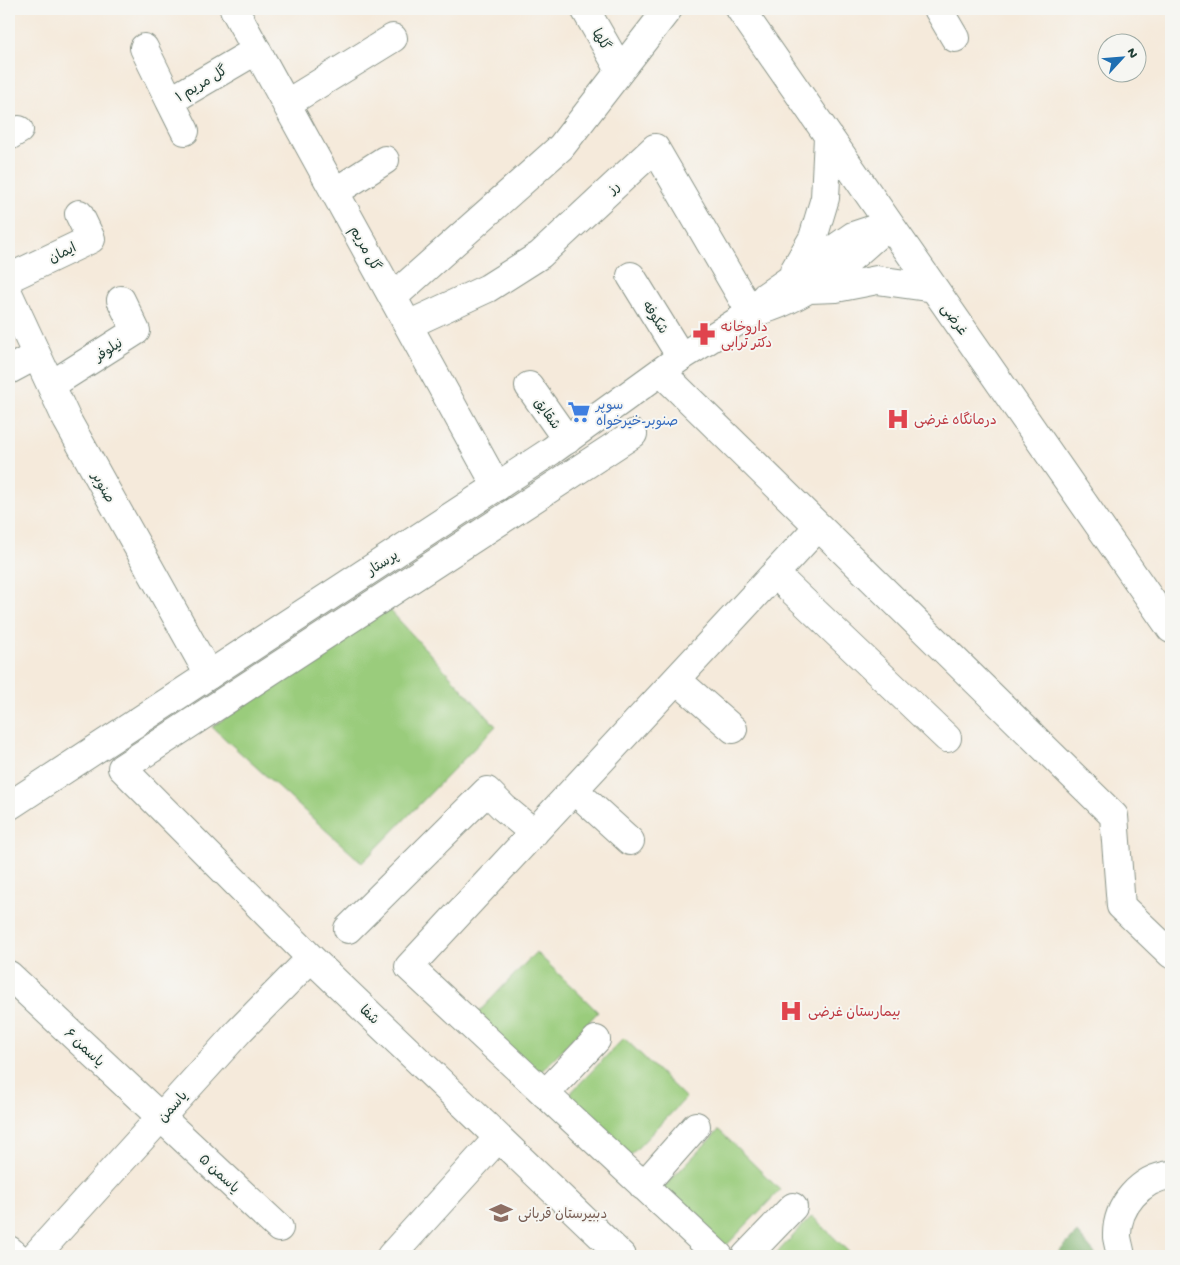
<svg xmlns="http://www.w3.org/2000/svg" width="1180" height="1265" viewBox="0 0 1180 1265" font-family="'Gochi Hand','Playpen Sans Arabic',sans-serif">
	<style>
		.green { fill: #9acc7c; stroke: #5c8458 }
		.forest { fill: #7bb06c; stroke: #4d7650 }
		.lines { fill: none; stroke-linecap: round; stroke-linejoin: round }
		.minor-casing { stroke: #8a9488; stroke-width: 30 }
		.major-casing { stroke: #8a9488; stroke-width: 30 }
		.minor { stroke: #fff; stroke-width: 28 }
		.major { stroke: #fff; stroke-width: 28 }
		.labels { text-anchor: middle; stroke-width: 4; stroke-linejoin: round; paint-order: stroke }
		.street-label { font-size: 14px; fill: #1f3d34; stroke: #f6f6f2 }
		.health-label { font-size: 14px; fill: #be3a42; stroke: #f6f6f2; text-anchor: start }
		.shop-label { font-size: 14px; fill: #366cbe; stroke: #f6f6f2; text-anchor: start }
		.education-label { font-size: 14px; fill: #785e54; stroke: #f6f6f2; text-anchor: start }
	</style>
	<rect width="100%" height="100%" fill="#f6f6f2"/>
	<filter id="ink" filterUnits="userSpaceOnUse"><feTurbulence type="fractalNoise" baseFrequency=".02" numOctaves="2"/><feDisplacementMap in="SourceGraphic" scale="10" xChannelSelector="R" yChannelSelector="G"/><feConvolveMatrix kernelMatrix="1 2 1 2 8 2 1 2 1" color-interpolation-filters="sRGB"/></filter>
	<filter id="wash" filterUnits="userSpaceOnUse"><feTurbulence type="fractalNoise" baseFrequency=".0096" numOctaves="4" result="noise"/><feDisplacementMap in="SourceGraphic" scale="20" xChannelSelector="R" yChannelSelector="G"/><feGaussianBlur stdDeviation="1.12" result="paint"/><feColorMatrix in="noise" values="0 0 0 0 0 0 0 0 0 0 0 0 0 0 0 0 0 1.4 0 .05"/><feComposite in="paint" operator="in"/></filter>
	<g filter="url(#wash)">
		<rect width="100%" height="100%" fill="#f5eadb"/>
		<!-- green -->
		<path class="green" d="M388,608L496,726L362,863L212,727Z
			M536,952L598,1012L534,1079L472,1019Z
			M624,1038L686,1098L621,1165L560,1104Z
			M719,1130L780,1190L716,1256L655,1196Z
			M812,1216L853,1256H774Z"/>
		<!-- forest -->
		<path class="forest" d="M1077,1233L1097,1256H1055Z"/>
	</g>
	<g filter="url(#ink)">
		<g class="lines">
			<defs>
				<path id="minor" d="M234,9L497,487
					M585,9L620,70
					M938,9L955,38
					M144,48L170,101L257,50
					M170,101L185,131
					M286,104L393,38
					M9,136L19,130
					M335,192L385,160
					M631,276L681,357
					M9,278L91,239L79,214
					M9,295L67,420L209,675
					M393,297L561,147L668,9
					M408,325L488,288L540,255L655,148L751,313
					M9,370L37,355
					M661,372L1114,816L1121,906L1171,954
					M51,385L136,331L121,300
					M529,386L567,440
					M775,574L947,738
					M677,680L733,729
					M574,790L630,841
					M348,929L487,791L504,808L534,833
					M9,975L279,1228
					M545,1094L596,1040
					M643,1186L696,1126
					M9,1250L16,1256
					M35,1256L239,1031L311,958
					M391,1256L498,1138
					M622,1256L311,958L122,768L633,434
					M719,1256L409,967L818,527
					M746,1256L793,1207
					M1121,1256C1120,1250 1118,1243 1117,1237C1116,1206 1141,1178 1171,1175"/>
				<path id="major" d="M740,9L1171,629
					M794,271L813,238L825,198L828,137
					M809,289L836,288L877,280L934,288
					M9,806L551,451L681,357L751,313L766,296L853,236L889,224C849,261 805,301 751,313"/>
			</defs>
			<!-- minor casing -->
			<use href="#minor" class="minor-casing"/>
			<!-- major casing -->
			<use href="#major" class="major-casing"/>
			<!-- minor -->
			<use href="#minor" class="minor"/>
			<!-- major -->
			<use href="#major" class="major"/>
		</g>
	</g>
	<!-- icons -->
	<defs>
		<symbol id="pharmacy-bare" viewBox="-9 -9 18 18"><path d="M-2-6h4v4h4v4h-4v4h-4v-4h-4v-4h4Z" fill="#e0444e" stroke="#f6f6f2" stroke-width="2.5" paint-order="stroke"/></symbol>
		<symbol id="supermarket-bare" viewBox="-9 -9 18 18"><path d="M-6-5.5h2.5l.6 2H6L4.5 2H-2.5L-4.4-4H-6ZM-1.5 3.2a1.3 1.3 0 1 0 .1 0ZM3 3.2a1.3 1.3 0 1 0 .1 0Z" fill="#3f7fe0" stroke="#f6f6f2" stroke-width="2.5" paint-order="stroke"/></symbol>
		<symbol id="hospital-bare" viewBox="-9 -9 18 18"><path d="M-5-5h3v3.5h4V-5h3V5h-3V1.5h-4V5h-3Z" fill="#e0444e" stroke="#f6f6f2" stroke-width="2.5" paint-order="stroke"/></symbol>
		<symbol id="school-bare" viewBox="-9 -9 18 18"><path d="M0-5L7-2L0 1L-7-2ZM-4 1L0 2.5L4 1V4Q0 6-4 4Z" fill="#8d6e63" stroke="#f6f6f2" stroke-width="2.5" paint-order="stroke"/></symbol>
	</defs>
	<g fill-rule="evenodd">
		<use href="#pharmacy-bare" x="688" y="318" width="32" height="32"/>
		<use href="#supermarket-bare" x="563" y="396" width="32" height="32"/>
		<use href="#hospital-bare" x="882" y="403" width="32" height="32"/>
		<use href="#hospital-bare" x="775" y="995" width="32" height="32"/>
		<use href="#school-bare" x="485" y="1197" width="32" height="32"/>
	</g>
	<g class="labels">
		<!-- street labels -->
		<g class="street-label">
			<text transform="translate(602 39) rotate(60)" y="5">گلها</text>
			<text transform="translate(201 83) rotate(-31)" y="5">گل مریم ۱</text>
			<text transform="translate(613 187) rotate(-43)" y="5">رز</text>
			<text transform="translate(366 248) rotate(61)" y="5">گل مریم</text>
			<text transform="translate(62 252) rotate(-26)" y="5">ایمان</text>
			<text transform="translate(656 317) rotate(58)" y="5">شکوفه</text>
			<text transform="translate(955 319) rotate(55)" y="5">غرضی</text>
			<text transform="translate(108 349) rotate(-33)" y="5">نیلوفر</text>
			<text transform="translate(548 413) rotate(54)" y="5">شقایق</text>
			<text transform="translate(104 487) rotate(61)" y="5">صنوبر</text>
			<text transform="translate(382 562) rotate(-33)" y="5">پرستار</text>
			<text transform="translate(370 1014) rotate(44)" y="5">شفا</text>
			<text transform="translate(85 1047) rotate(43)" y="5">یاسمن ۶</text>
			<text transform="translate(172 1106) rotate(-48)" y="5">یاسمن</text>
			<text transform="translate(220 1173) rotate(43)" y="5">یاسمن ۵</text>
		</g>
		<!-- health labels -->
		<g class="health-label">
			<text x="721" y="331">داروخانه<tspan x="721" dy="16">دکتر ترابی</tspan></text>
			<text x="914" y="424">درمانگاه غرضی</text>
			<text x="808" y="1016">بیمارستان غرضی</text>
		</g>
		<!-- shop labels -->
		<g class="shop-label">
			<text x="596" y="409">سوپر<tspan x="596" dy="16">صنوبر-خیرخواه</tspan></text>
		</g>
		<!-- education labels -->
		<g class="education-label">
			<text x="518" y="1218">دببیرستان قربانی</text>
		</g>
	</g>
	<!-- margin -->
	<rect width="1180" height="1265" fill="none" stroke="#f6f6f2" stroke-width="30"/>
	<!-- north arrow -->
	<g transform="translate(1122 58) rotate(64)"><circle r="24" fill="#f6f6f2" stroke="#a0aca6"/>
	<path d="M0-4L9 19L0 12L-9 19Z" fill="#1f6fb2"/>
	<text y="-8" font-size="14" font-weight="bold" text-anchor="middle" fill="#1f3d34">N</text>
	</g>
</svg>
